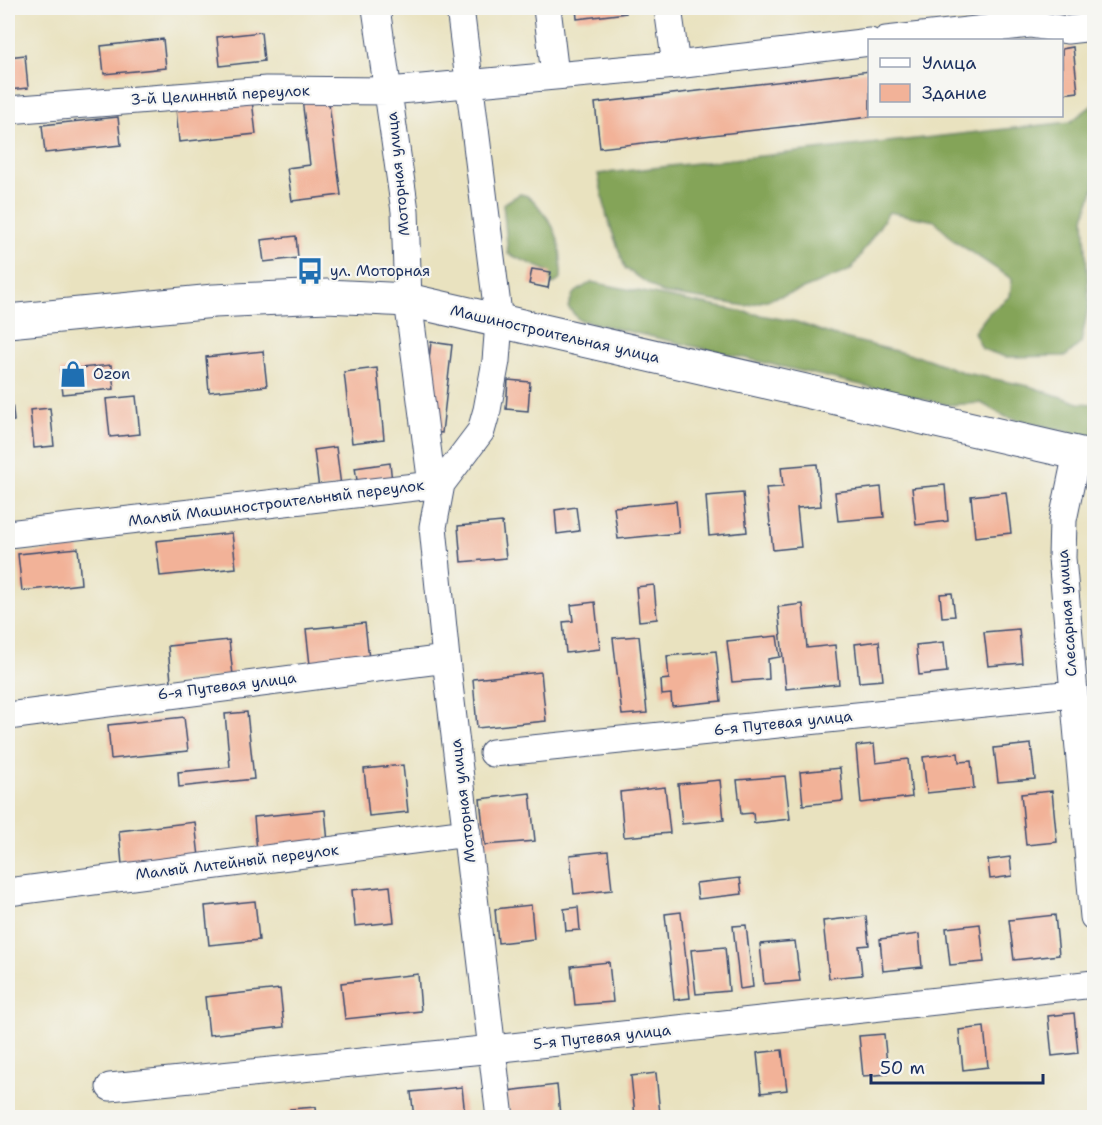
<svg xmlns="http://www.w3.org/2000/svg" width="1102" height="1125" viewBox="0 0 1102 1125" font-family="'Shantell Sans',sans-serif">
	<style>
		.forest { fill: #84a458; stroke: #506a5b; stroke-width: 1.5 }
		.building { fill: #f2b298 }
		.lines { fill: none; stroke-linecap: round; stroke-linejoin: round }
		.minor-casing { stroke: #3a4a6d; stroke-width: 29 }
		.major-casing { stroke: #3a4a6d; stroke-width: 35 }
		.minor { stroke: #fff; stroke-width: 27 }
		.major { stroke: #fff; stroke-width: 33 }
		.labels { text-anchor: middle; stroke-width: 4.5; stroke-linejoin: round; paint-order: stroke }
		.street-label { font-size: 15px; fill: #1b2f5e; stroke: #f6f6f2 }
		.poi-label { font-size: 15px; fill: #1b2f5e; stroke: #f6f6f2; text-anchor: start }
	</style>
	<rect width="100%" height="100%" fill="#f6f6f2"/>
	<filter id="ink" filterUnits="userSpaceOnUse"><feTurbulence type="fractalNoise" baseFrequency=".0167" numOctaves="2"/><feDisplacementMap in="SourceGraphic" scale="12" xChannelSelector="R" yChannelSelector="G"/><feConvolveMatrix kernelMatrix="1 2 1 2 8 2 1 2 1" color-interpolation-filters="sRGB"/></filter>
	<filter id="wash" filterUnits="userSpaceOnUse"><feTurbulence type="fractalNoise" baseFrequency=".008" numOctaves="4" result="noise"/><feDisplacementMap in="SourceGraphic" scale="24" xChannelSelector="R" yChannelSelector="G"/><feGaussianBlur stdDeviation="1.35" result="paint"/><feColorMatrix in="noise" values="0 0 0 0 0 0 0 0 0 0 0 0 0 0 0 0 0 1.4 0 .05"/><feComposite in="paint" operator="in"/></filter>
	<g filter="url(#wash)">
		<rect width="100%" height="100%" fill="#e9e2bf"/>
		<!-- forest -->
		<path class="forest" d="M1094,104V188L1084,218L1089,303L1081,343L1066,356L1005,357L982,349L974,332L989,313L1010,296L1012,279L953,240L935,221L889,212L851,270L798,291L746,306L662,293L625,268L607,217L598,174L1070,122Z
			M520,194C532,196 535,202 542,211C560,232 562,251 561,279L552,285L548,271L508,254L503,204Z
			M591,282L797,322L832,335L928,359L965,373L1029,386L1079,403L1094,404V438L1006,417L981,403L948,405L579,320L568,307L573,294Z"/>
		<g id="blocks">
			<!-- building -->
			<path class="building" d="M576,8H625L626,13L577,19Z
				M261,32L264,61L220,66L217,37Z
				M163,39L166,68L104,74L101,46Z
				M1073,47L1078,92L1062,94V49Z
				M25,55L28,88L8,90V57Z
				M870,71V117L600,148L595,103Z
				M328,96L341,195L292,201L287,168L310,165L302,99Z
				M252,100L256,134L179,142L176,108Z
				M118,117L121,145L45,153L42,125Z
				M296,236L298,258L264,262L261,240Z
				M532,269L551,272L548,288L529,284Z
				M431,342L452,345L442,433L421,431Z
				M263,351L267,386L209,392L206,357Z
				M111,365L114,389L63,394L60,370Z
				M377,368L384,439L352,443L344,372Z
				M508,380L530,382L528,411L506,409Z
				M10,382L14,421L8,422V383Z
				M136,396L140,434L110,437L106,399Z
				M50,408L54,446L34,448L30,410Z
				M336,447L341,486L319,489L314,450Z
				M390,463L392,482L358,486L355,468Z
				M817,464L821,506L797,508L801,547L773,550L766,488L783,487L781,467Z
				M945,485L948,521L916,525L912,488Z
				M881,487L884,517L838,521L835,492Z
				M1006,492L1011,533L975,537L971,496Z
				M743,493L747,532L709,536L706,496Z
				M676,501L679,533L618,539L614,507Z
				M576,507L579,531L557,534L555,510Z
				M502,522L506,558L461,562L458,526Z
				M232,533L236,568L160,576L156,541Z
				M78,548L81,584L22,591L18,554Z
				M654,585L657,619L639,621L636,587Z
				M952,593L955,616L942,617L940,594Z
				M595,602L600,649L566,653L563,622L573,621L571,605Z
				M803,604L807,648L835,645L839,684L786,689L778,607Z
				M365,623L369,659L310,665L306,629Z
				M1019,629L1022,663L988,666L984,632Z
				M639,636L647,713L622,715L613,638Z
				M777,636L780,657L768,659L769,679L732,682L727,641Z
				M229,640L233,675L171,682L168,646Z
				M879,641L883,680L859,682L855,644Z
				M944,642L947,672L919,675L916,645Z
				M716,651L721,701L672,706L671,694L662,695L661,680L669,679L667,656Z
				M541,672L546,721L477,728L473,679Z
				M247,712L254,779L179,787L178,772L230,767L225,714Z
				M184,717L188,751L111,759L108,725Z
				M874,744L876,763L908,759L912,797L861,803L856,746Z
				M1031,744L1035,779L998,782L994,748Z
				M958,753L959,762L971,761L974,788L927,793L923,757Z
				M403,765L408,812L369,816L364,769Z
				M840,768L843,801L803,805L800,772Z
				M785,776L790,819L754,823L753,813L741,814L737,780Z
				M720,780L724,820L682,824L678,784Z
				M665,787L670,833L624,837L620,792Z
				M1052,791L1057,842L1026,845L1021,794Z
				M530,793L535,841L485,845L480,799Z
				M325,810L328,843L257,851L254,817Z
				M195,822L199,857L122,865L119,831Z
				M608,851L612,890L574,894L570,855Z
				M1010,857L1012,876L990,879L988,860Z
				M740,878L742,894L698,899L696,883Z
				M390,886L394,922L355,926L352,890Z
				M255,901L259,940L209,945L205,906Z
				M531,905L534,939L498,943L495,909Z
				M578,907L580,930L566,931L564,909Z
				M681,912L690,998L674,1000L665,914Z
				M1055,915L1059,955L1014,960L1009,920Z
				M866,916L869,945L859,946L862,975L829,978L823,921Z
				M980,924L984,962L950,965L946,928Z
				M746,925L753,987L740,989L733,926Z
				M919,934L922,967L883,971L880,939Z
				M795,941L800,981L764,984L760,944Z
				M725,947L729,991L696,994L691,950Z
				M609,962L613,1002L575,1005L571,966Z
				M418,974L421,1011L345,1019L341,983Z
				M280,989L284,1027L209,1035L205,997Z
				M1074,1013L1078,1053L1052,1056L1048,1016Z
				M984,1027L988,1067L963,1070L959,1030Z
				M884,1034L888,1074L863,1076L859,1036Z
				M782,1050L787,1090L761,1093L757,1053Z
				M656,1073L660,1114L635,1116L631,1076Z
				M557,1085L560,1115L510,1118L507,1091Z
				M462,1087L465,1115L414,1118L411,1092Z
				M316,1107L317,1118H291L290,1109Z"/>
		</g>
	</g>
	<g filter="url(#ink)">
		<use href="#blocks" fill-opacity="0" stroke="#3a4a6d" stroke-width="1.5"/>
		<g class="lines">
			<defs>
				<path id="minor" d="M376,8L405,211L408,300L432,485
					M460,8L499,322L496,361L487,410L481,431L441,484L433,527L446,659L500,1118
					M547,8L555,75
					M668,8L676,65
					M1030,24L1067,30L1094,27
					M886,40L1030,24L1028,8
					M8,110L266,90L389,91L676,65L870,42
					M1077,453L1063,520L1062,558L1094,917
					M8,534L441,484
					M8,716L446,659
					M493,753L1073,694
					M8,892L467,833
					M110,1087L493,1049L1094,984"/>
				<path id="major" d="M8,321L214,301L327,296L408,300L1094,457"/>
			</defs>
			<!-- minor casing -->
			<use href="#minor" class="minor-casing"/>
			<!-- major casing -->
			<use href="#major" class="major-casing"/>
			<!-- minor -->
			<use href="#minor" class="minor"/>
			<!-- major -->
			<use href="#major" class="major"/>
		</g>
	</g>
	<!-- icons -->
	<defs>
		<symbol id="bus-bare" viewBox="-9 -9 18 18"><path d="M-5-6H5V4H4V6H2V4H-2V6H-4V4H-5ZM-3.5-4V0h7V-4ZM-3.5 1.2v1.5H-2V1.2ZM2 1.2v1.5H3.5V1.2Z" fill="#1f6fb2" stroke="#f6f6f2" stroke-width="2.5" paint-order="stroke"/></symbol>
		<symbol id="shop-bare" viewBox="-9 -9 18 18"><path d="M-5-2.5h2.3a2.7 3.5 0 0 1 5.4 0H5L5.5 6h-11ZM-1.5-2.5h3a1.5 2.3 0 0 0-3 0Z" fill="#1f6fb2" stroke="#f6f6f2" stroke-width="2.5" paint-order="stroke"/></symbol>
	</defs>
	<g fill-rule="evenodd">
		<use href="#bus-bare" x="291" y="252" width="38" height="38"/>
		<use href="#shop-bare" x="54" y="355" width="38" height="38"/>
	</g>
	<g class="labels">
		<!-- street labels -->
		<g class="street-label">
			<text transform="translate(220 95) rotate(-3)" y="5">3-й Целинный переулок</text>
			<text transform="translate(398 174) rotate(-96)" y="5">Моторная улица</text>
			<text transform="translate(555 334) rotate(13)" y="5">Машиностроительная улица</text>
			<text transform="translate(276 503) rotate(-7)" y="5">Малый Машиностроительный переулок</text>
			<text transform="translate(1067 613) rotate(-94)" y="5">Слесарная улица</text>
			<text transform="translate(227 686) rotate(-7)" y="5">6-я Путевая улица</text>
			<text transform="translate(783 723) rotate(-6)" y="5">6-я Путевая улица</text>
			<text transform="translate(463 801) rotate(-97)" y="5">Моторная улица</text>
			<text transform="translate(237 862) rotate(-7)" y="5">Малый Литейный переулок</text>
			<text transform="translate(602 1037) rotate(-6)" y="5">5-я Путевая улица</text>
		</g>
		<!-- poi labels -->
		<g class="poi-label">
			<text x="330" y="276">ул. Моторная</text>
			<text x="93" y="379">Ozon</text>
		</g>
	</g>
	<!-- margin -->
	<rect width="1102" height="1125" fill="none" stroke="#f6f6f2" stroke-width="30"/>
	<!-- legend -->
	<rect x="868" y="39" width="195" height="78" fill="#f6f6f2" stroke="#9ea6b7" stroke-width="1.5"/>
	<rect x="880" y="58" width="30" height="9" fill="#ffffff" stroke="#9ea6b7" stroke-width="1.5"/>
	<text x="922" y="69" font-size="18" fill="#1b2f5e">Улица</text>
	<rect x="880" y="84" width="30" height="18" fill="#f2b298" stroke="#9ea6b7" stroke-width="1.5"/>
	<text x="922" y="99" font-size="18" fill="#1b2f5e">Здание</text>
	<!-- scale -->
	<path d="M871 1074v9h172v-9" fill="none" stroke="#1b2f5e" stroke-width="3"/>
	<text x="880" y="1074" font-size="18" fill="#1b2f5e" stroke="#f6f6f2" stroke-width="4.5" paint-order="stroke">50 m</text>
</svg>
